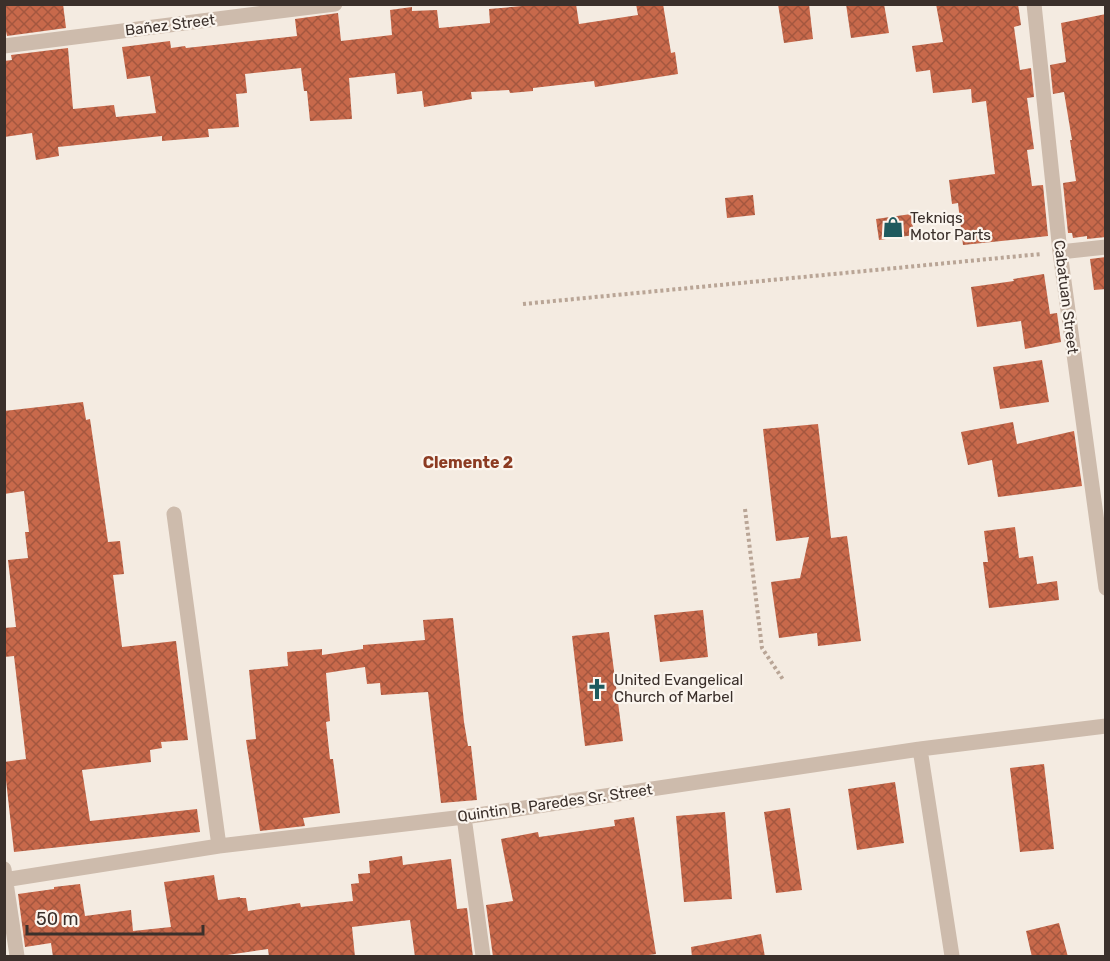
<svg xmlns="http://www.w3.org/2000/svg" width="1110" height="961" viewBox="0 0 1110 961" font-family="Rubik,sans-serif">
	<style>
		.building { fill: url(#building-cross-hatch) }
		.lines { fill: none; stroke-linecap: round; stroke-linejoin: round }
		.path { stroke: #b9a596; stroke-width: 4; stroke-dasharray: 3 3; stroke-linecap: butt }
		.minor { stroke: #cdbbac; stroke-width: 15 }
		.labels { text-anchor: middle; stroke-width: 4.5; stroke-linejoin: round; paint-order: stroke }
		.street-label { font-size: 15px; fill: #3b302b; stroke: #fbf5ee }
		.poi-label { font-size: 15px; fill: #3b302b; stroke: #fbf5ee; text-anchor: start }
		.neighbourhood-label { font-size: 16px; font-weight: bold; fill: #8c3b22; stroke: #fbf5ee }
	</style>
	<defs>
		<pattern id="building-cross-hatch" width="8" height="8" patternUnits="userSpaceOnUse" patternTransform="scale(1.5)"><rect width="8" height="8" fill="#c8694b"/><path d="M0 0l8 8M0 8l8-8" fill="none" stroke="#a4573f"/></pattern>
	</defs>
	<rect width="100%" height="100%" fill="#f4ebe1"/>
	<!-- building -->
	<path class="building" d="M4,4H63L66,28L7,36L4,22Z
		M545,4H576L579,24L638,15L636,4H663L671,53L675,52L678,74L595,87L594,81L533,88V91L510,93L509,90L471,92L472,99L424,107L422,91L397,94L395,73L349,78L352,119L310,121L307,91H304L301,68L245,74L247,93L236,94L239,127L208,129L209,137L162,141V136L58,147L59,156L36,160L32,133L4,137V61L12,60L11,55L68,48L73,109L114,105L116,117L156,113L150,76L127,79L122,47L170,41L171,48L185,46L186,48L297,36L295,19L338,13L341,41L392,35L390,10L412,7V11L437,10L439,28L490,23L489,9Z
		M778,4H809L813,39L784,43Z
		M846,4H884L889,33L851,38Z
		M936,4H1018L1021,25L1014,27L1020,70L1031,68L1034,97L1027,98L1034,149L1027,150L1032,186L1043,185L1048,236L963,245L958,203L952,204L949,180L995,174L986,101L972,103L971,89L933,93L930,70L916,72L912,46L943,42Z
		M1106,14V237L1087,239V236L1073,238L1072,233H1068L1063,183L1076,181L1070,140H1072L1064,92L1053,94L1050,65L1066,62L1061,23Z
		M753,195L755,215L727,218L725,198Z
		M911,214L914,235L879,240L876,219Z
		M1106,257V289L1094,290L1090,259Z
		M1044,274L1050,314L1057,313L1061,342L1025,349L1021,321L977,327L971,287L1014,281L1013,279Z
		M1042,360L1049,402L1000,409L993,367Z
		M83,402L86,420L90,419L108,542L120,541L124,574L113,575L122,647L176,641L188,740L161,742L162,748L150,750L151,762L82,770L90,821L197,809L200,832L14,852L4,762L26,759L14,656L4,657V628L16,627L8,560L28,558L25,532H29L24,491L4,494V411Z
		M1013,422L1017,444L1074,431L1082,486L998,497L992,460L968,465L961,432Z
		M818,424L831,538L847,536L861,641L818,646L817,633L779,638L771,582L800,578L809,537L776,541L763,429Z
		M1015,527L1019,558L1033,556L1037,584L1057,581L1059,600L989,608L983,562H988L984,531Z
		M703,610L708,657L660,662L654,615Z
		M453,618L464,722L468,746H471L477,800L441,803L428,692L381,695L380,683L367,684L365,667L326,673L330,721L326,722L330,759H333L340,813L303,818L305,826L260,831L246,740L256,739L249,670L288,666L287,652L322,649V655L363,649V645L425,640L423,620Z
		M609,632L623,741L585,746L572,636Z
		M1044,764L1054,849L1020,852L1010,768Z
		M895,782L904,843L857,850L848,789Z
		M790,808L802,890L776,893L764,812Z
		M725,812L732,899L684,902L676,816Z
		M634,817L656,954L634,957H493L486,905L513,901L501,839L538,832L539,837L615,826L614,820Z
		M402,856L403,865L451,859L457,909L467,908L473,957H415L410,920L352,927L355,957H269L268,949L214,957H53L51,943L25,947L18,894L54,889V887L80,884L85,916L131,910L133,931L171,927L164,882L214,875L218,900L240,897V898H246L248,911L300,903L301,907L353,901L351,884L359,883L358,874L370,873L369,861Z
		M1059,923L1068,957H1032L1026,931Z
		M761,934L765,957H692L691,947Z"/>
	<g class="lines">
		<!-- path -->
		<path class="path" d="M523,304L1041,254
			M745,509L762,648L784,681"/>
		<!-- minor -->
		<path class="minor" d="M1034,4L1060,252L1106,588
			M4,46L335,4
			M1060,252L1106,247
			M174,514L219,846
			M920,749L952,956
			M464,817L483,956
			M4,869L17,956
			M4,880L219,846L464,817L920,749L1106,726"/>
	</g>
	<!-- icons -->
	<defs>
		<symbol id="shop-bare" viewBox="-9 -9 18 18"><path d="M-5-2.5h2.3a2.7 3.5 0 0 1 5.4 0H5L5.5 6h-11ZM-1.5-2.5h3a1.5 2.3 0 0 0-3 0Z" fill="#1f5a5e" stroke="#fbf5ee" stroke-width="2.5" paint-order="stroke"/></symbol>
		<symbol id="church-bare" viewBox="-9 -9 18 18"><path d="M-1.2-6h2.4v3.5h3.3v2.4h-3.3V6h-2.4V-.1h-3.3v-2.4h3.3Z" fill="#1f5a5e" stroke="#fbf5ee" stroke-width="2.5" paint-order="stroke"/></symbol>
	</defs>
	<g fill-rule="evenodd">
		<use href="#shop-bare" x="878" y="212" width="30" height="30"/>
		<use href="#church-bare" x="582" y="674" width="30" height="30"/>
	</g>
	<g class="labels">
		<!-- street labels -->
		<g class="street-label">
			<text transform="translate(170 25) rotate(-7)" y="5">Bañez Street</text>
			<text transform="translate(1066 297) rotate(83)" y="5">Cabatuan Street</text>
			<text transform="translate(555 803) rotate(-8)" y="5">Quintin B. Paredes Sr. Street</text>
		</g>
		<!-- poi labels -->
		<g class="poi-label">
			<text x="910" y="223">Tekniqs<tspan x="910" dy="17">Motor Parts</tspan></text>
			<text x="614" y="685">United Evangelical<tspan x="614" dy="17">Church of Marbel</tspan></text>
		</g>
		<!-- neighbourhood labels -->
		<g class="neighbourhood-label">
			<text x="468" y="468">Clemente 2</text>
		</g>
	</g>
	<!-- border -->
	<rect width="1110" height="961" fill="none" stroke="#3b302b" stroke-width="12"/>
	<!-- scale -->
	<path d="M27 925v9h176v-9" fill="none" stroke="#3b302b" stroke-width="3"/>
	<text x="36" y="925" font-size="18" fill="#3b302b" stroke="#fbf5ee" stroke-width="4.5" paint-order="stroke">50 m</text>
</svg>
